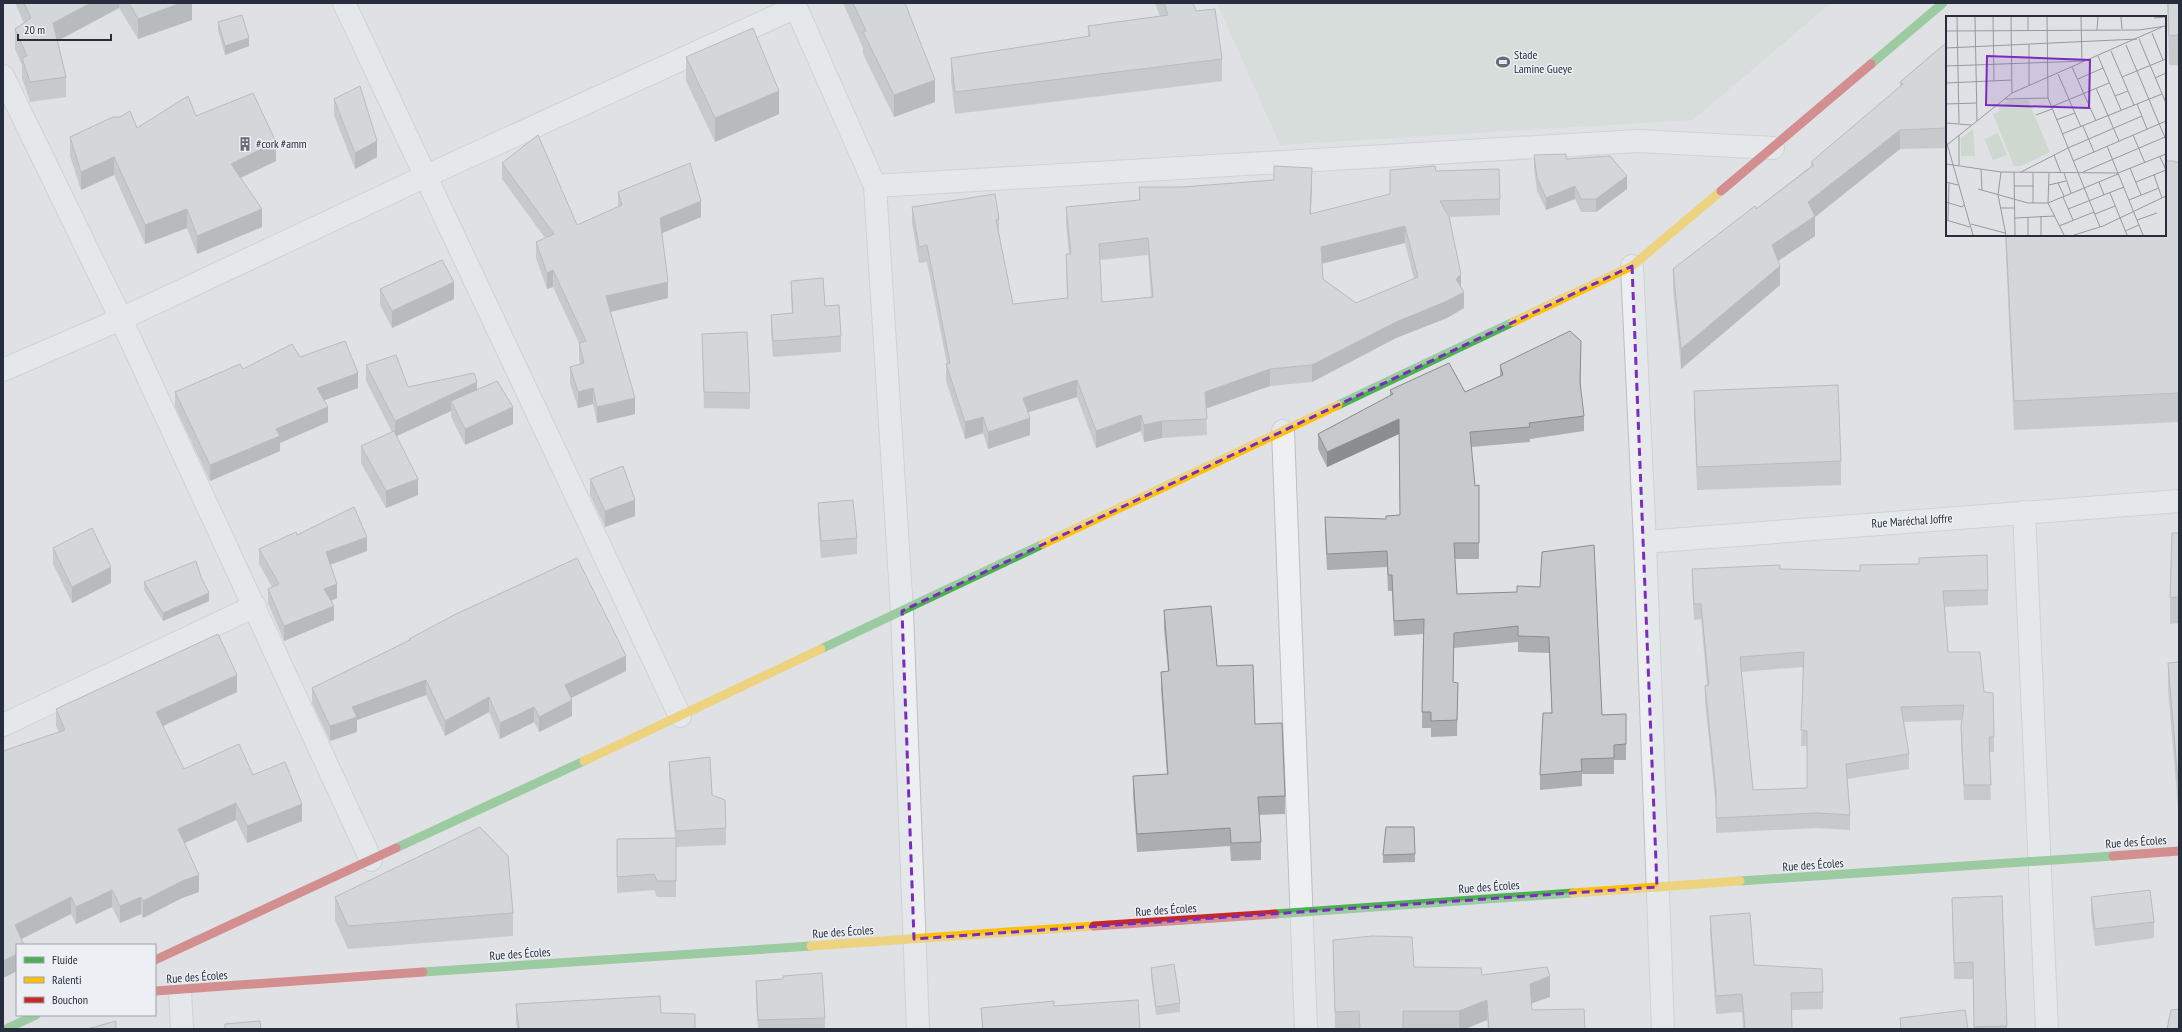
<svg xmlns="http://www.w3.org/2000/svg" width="2182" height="1032" viewBox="0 0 2182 1032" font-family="'PT Sans Narrow',sans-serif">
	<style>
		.green { fill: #ced8cf }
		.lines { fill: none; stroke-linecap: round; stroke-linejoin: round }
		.street-casing { stroke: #bdbfc2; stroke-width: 24 }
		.street { stroke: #eeeff1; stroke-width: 22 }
		.fast { stroke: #4caf50; stroke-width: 9 }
		.slow { stroke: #ffc107; stroke-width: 9 }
		.jam { stroke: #c62828; stroke-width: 9 }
		.wall { fill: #abadaf; fill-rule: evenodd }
		.shaded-wall { fill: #8b8d8f }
		.building { fill: #c7c9cc; stroke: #8b8d8f; fill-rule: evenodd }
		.marked { fill: none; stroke: #7b2cbf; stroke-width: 3; stroke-dasharray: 8 5; stroke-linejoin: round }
		.labels { text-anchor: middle; stroke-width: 3; stroke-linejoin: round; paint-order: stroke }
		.poi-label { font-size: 12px; fill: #272d3d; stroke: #eceff4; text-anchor: start }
		.street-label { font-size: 12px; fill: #272d3d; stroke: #eceff4 }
		.inset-road { fill: none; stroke: #9599a1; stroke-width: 1 }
		.view { fill: #7b2cbf; fill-opacity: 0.15; stroke: #7b2cbf; stroke-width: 2 }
		.inset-edge { fill: none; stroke: #272d3d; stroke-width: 2 }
	</style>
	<rect width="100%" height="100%" fill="#dfe1e4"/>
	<!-- green -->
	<path class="green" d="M1217,3H1831L1693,120L1280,145Z"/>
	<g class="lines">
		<defs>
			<path id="street" d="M344,3L680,716
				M794,3L875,186L902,611L918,1029
				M3,76L121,319L371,860
				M875,186L1638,141L1773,148
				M1632,266L1645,542L1663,1029
				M3,370L121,319L426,176L796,7
				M1283,431L1306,1029
				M2024,512L2047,1029
				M1645,542L2179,501
				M3,725L255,606
				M180,990L182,1029"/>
		</defs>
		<!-- street casing -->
		<use href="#street" class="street-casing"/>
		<!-- street -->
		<use href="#street" class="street"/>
		<!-- fast -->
		<path class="fast" d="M1871,64L1943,3
			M1338,405L1513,322
			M821,649L1043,544
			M396,848L584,761
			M1740,881L2113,856
			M1275,914L1573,893
			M423,972L811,946
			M6,1029L36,1015"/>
		<!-- slow -->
		<path class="slow" d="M1513,322L1632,266L1721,191
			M1043,544L1338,405
			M584,761L821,649
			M1573,893L1740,881
			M811,946L1094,926"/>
		<!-- jam -->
		<path class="jam" d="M1721,191L1871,64
			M2113,856L2179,851
			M1094,926L1275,914
			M155,960L396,848
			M155,991L423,972"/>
	</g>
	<!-- wall -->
	<path class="wall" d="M15,3H192V20L138,39L119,8L58,41L66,77V97L30,102L22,78V65L15,49V29L24,23Z
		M843,3H905L935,102L894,117L863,54V48Z
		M1155,3H1193L1196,11L1222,59V81L955,114L951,80V58L1088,36V26L1160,16Z
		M2167,3H2179V65H2169Z
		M218,22L249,46L225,55L218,30Z
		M1947,42V148L1900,149L1815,217V236L1778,261L1780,285L1681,369L1673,289V269L1756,209L1811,166V162L1900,87V82Z
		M686,57L779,114L715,142L686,81Z
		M334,99L377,157L355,169L334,115Z
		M196,116L276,161L241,178L262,227L197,254L187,228L145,244L114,175L81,190L70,156V137L137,128Z
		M1534,155L1566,159L1627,189L1596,212H1581L1575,199L1546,210L1537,191L1534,168Z
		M502,163L577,225L618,207V192L701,217L662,233L668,298L610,312L635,414L597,423L593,404L578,408L570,383V367L580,364L579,359V343L553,287L547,289L536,258V242L545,238L502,179Z
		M2179,163V422L2014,430L2005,235H2165Z
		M1274,166L1312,184L1311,214L1390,194L1436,171L1500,199V215L1450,217L1461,287L1464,308L1447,318L1396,338L1312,382L1270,386L1206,408L1207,435L1162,438L1144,442L1141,431L1096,448L1077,397L1028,412L1030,435L988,449L983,433L965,439L946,381V364H947L927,262L919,263L912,223V207L999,219V233L1013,304L1067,298L1066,271V254H1069L1066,224V207L1139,200V187H1182L1274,180ZM1405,243L1414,279L1356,303L1323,279L1322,263ZM1148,255L1151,297L1102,302L1100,260Z
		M791,281L825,306L841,336V352L773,357L771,332V315L792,314L791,297Z
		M380,289L454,299L392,328L380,305Z
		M702,334L750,393V409L704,408Z
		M300,357L358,388L324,400L328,422L280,443V451L210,481L175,407V392L243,369Z
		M1581,357L1580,385L1584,416V431L1530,439V442L1471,447L1479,543V559H1455L1457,594L1517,592V586L1602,715L1626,714V760H1614V774H1582V786L1540,790V775L1552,713L1549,653L1518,652V642L1454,648L1453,682L1458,683L1457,736L1431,737V728H1422L1423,634L1394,636L1392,591H1388L1387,567L1327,570L1325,532V517L1386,519L1400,515L1399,434L1327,467L1318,449V434L1390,396V390L1465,392L1500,376V365Z
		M366,365L408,387L477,390L513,424L465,445L451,417V411L396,436L418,495L386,508L361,463V446L392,432L366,381Z
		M1694,391L1841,461V485L1697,490L1694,414Z
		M590,479L635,516L605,527L590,495Z
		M818,503L857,538V554L821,558L818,519Z
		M2179,533V623L2170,624V598Z
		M297,535L367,551L330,565L337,598L331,601L334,620L284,641L268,603V589L272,587L259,564V549Z
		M53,548L111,583L72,603L53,564Z
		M1692,569H1780L1988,590V605L1945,607L1948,652L1984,692L1994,737V752H1989L1991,800H1964L1961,741V726L1962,720L1903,722L1909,754V769L1847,779L1850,815V830L1817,828L1716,833V807L1705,701V686L1707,685L1701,619L1694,620L1692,585ZM1803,667L1801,746H1807V788L1753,790L1741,672Z
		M144,582L209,601L163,621L144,590Z
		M1164,610L1217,666L1255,724L1285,796V814L1259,815L1261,842V860L1231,861L1230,846L1137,852L1133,795V776L1167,775L1161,690V672L1168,671L1164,628Z
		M409,639L626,671L571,698L572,716L539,732L534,722L500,739L489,712L445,736L426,695L357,720V732L330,741L312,703V688L409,641Z
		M2179,662V808H2178L2168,689V663Z
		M237,692L163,726L184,769L253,775L302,821L247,843L236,820L184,843L199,892L182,898L143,918L141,914L120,923L112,907L76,924L71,914L22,939L17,945V971L3,978L59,732L56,726V709Z
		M669,762L712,795L726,828V845L676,847V840V897H657L654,890L617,893V839L675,838L669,778Z
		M1415,854V862L1383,863V855Z
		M2002,896L2007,1029H1974L1973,979H1954L1952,898Z
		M335,897L513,913V936L348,949L335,920Z
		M2091,897L2154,922V938L2095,946L2091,914Z
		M1710,916L1754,965L1823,992V1009L1791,1010L1792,1029H1743L1742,1012L1716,1014L1710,933Z
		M1333,940L1414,967L1482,975L1550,997L1532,1003V1010L1585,1029H1488L1487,1020L1465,1029H1335Z
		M1151,968L1180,1003V1012L1156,1015L1151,976Z
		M756,981L825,1018V1029H758L756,1003Z
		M516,1004L661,1013L695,1029H517L516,1021Z
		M1054,1006L1140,1029H982L981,1008Z"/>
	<!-- shaded-wall -->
	<path class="shaded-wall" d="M91,3H119V8L53,43V23Z
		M181,3H192V20L138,39V19Z
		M249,38V46L225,55V46Z
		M935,80V102L894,117V95Z
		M779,91V114L715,142V118Z
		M1900,130V149L1815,217V236L1772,265V245L1808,202Z
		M377,141V157L355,169V153Z
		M276,142V161L231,182V164Z
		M114,157V175L81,190V172Z
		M1312,168V184L1310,230V214Z
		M1627,176V189L1596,212V199Z
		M1575,186V199L1546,210V198Z
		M701,201V217L660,234V218Z
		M187,209V228L145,244V225Z
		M262,209V227L197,254V236Z
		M1405,226V243L1321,264V247Z
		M1780,266V285L1681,369V349Z
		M553,270V287L547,289V273Z
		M1461,274V291L1456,279Z
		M454,282V299L392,328V311Z
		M668,282V298L606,313V296Z
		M1464,292V308L1447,318L1396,338L1312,382V365L1396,322Z
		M1581,341V357L1580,398V382Z
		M1270,369V386L1205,409V392Z
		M358,373V388L317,403V388Z
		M1077,380V397L1023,414V398Z
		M477,382V399L451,401V411L395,437V421Z
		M593,388V404L578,408V392Z
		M635,398V414L597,423V407Z
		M328,407V422L280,443V451L210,481V465L276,429Z
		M513,407V424L465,445V429Z
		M1141,415V431L1096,448V431Z
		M983,417V433L965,439V422Z
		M1030,418V435L988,449V432Z
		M1399,419V434L1327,467V452Z
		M1162,421V438L1144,442V425Z
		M418,479V495L386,508V491Z
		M635,500V516L605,527V511Z
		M367,537V551L326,566V552Z
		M111,567V583L72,603V587Z
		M337,584V598L324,604V589Z
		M209,593V601L163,621V613Z
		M334,606V620L284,641V626Z
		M626,656V671L565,701V685Z
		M237,675V692L156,729V712Z
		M426,680V695L357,720V732L330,741V726L352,707Z
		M489,697V712L445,736V721Z
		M572,700V716L539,732V717Z
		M534,707V722L500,739V723Z
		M236,803V820L178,846V829Z
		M302,804V821L247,843V826Z
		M199,875V892L182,898L143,918V901L182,881Z
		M112,890V907L76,924V907Z
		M71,897V914L15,942V925Z
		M141,897V914L120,923V906Z
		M17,954V971L3,978V961Z
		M1550,976V997L1530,1004V984Z
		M1487,1000V1020L1465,1029H1459V1011Z"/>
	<!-- building -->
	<path class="building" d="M24,3H91L53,23L66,77L30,82L22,58L27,56L15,29L31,18Z
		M129,3H181L138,19Z
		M853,3H905L935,80L894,95L863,32L866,31Z
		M1164,3H1193L1196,11L1215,9L1222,59L955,92L951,58L1090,36L1088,26L1168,15Z
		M2168,3H2179V35L2169,36Z
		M242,15L249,38L225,46L218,22Z
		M753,28L779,91L715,118L686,57Z
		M1947,42V128L1900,130L1808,202L1815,216L1772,245L1780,266L1681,349L1673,269L1755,206L1756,209L1814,165L1811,162L1903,84L1900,82Z
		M360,86L377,141L355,153L334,99Z
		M253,93L276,142L231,164L262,209L197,236L187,209L145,225L114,157L81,172L70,137L113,117H120L130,111L137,128L188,96L196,116Z
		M538,135L577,225L622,205L618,192L690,163L701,201L660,218L668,282L606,296L635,398L597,407L593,388L578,392L570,367L584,363L579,343L586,341L553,270L547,273L536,242L554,234L502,163Z
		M1566,154V159L1610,156L1627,176L1596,199H1581L1575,186L1546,198L1537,178L1534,155Z
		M2165,161H2174L2179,163V393L2014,401L2006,235H2165Z
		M1274,166L1312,168L1310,214L1390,194V170L1435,166L1436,171L1499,169L1500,199L1440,201L1449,217L1461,274L1456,279L1464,292L1447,301L1396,322L1312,365L1270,369L1205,392L1207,419L1162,421L1144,425L1141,415L1096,431L1077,380L1023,398L1030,418L988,432L983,417L965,422L946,364L950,363L927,245L919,247L912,207L995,194L999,219L996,220L1013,304L1068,298L1066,254H1071L1066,207L1140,200L1139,187H1182L1274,180ZM1405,226L1418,277L1356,303L1323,279L1321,247ZM1148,238L1153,297L1102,302L1099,244Z
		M442,260L454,282L392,311L380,289Z
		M823,278L825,306L839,305L841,336L773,341L771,315L793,313L791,281Z
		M1570,331L1581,341L1580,382L1584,416L1529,423L1530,427L1470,432L1475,486L1479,485V543H1454L1457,594L1517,592V586L1540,587L1542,552L1594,545L1602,715L1626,714V744L1614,745V758L1581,759L1582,771L1540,775L1543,713H1552L1549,637L1518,636V626L1454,633L1453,682L1458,683L1457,720L1431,721V712H1422L1424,619L1394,621L1392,575H1388L1387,551L1327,554L1325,517L1386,519V516L1400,515L1399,419L1327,452L1318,434L1393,394L1390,390L1449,363L1465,392L1503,375L1500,365Z
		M747,332L750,393L704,392L702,334Z
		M345,341L358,373L317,388L328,407L276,429L280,436L210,465L175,392L240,364L243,369L292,344L300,357Z
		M396,355L408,387L474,373L477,382L395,421L366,365Z
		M497,381L513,407L465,429L451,401Z
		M1838,385L1841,461L1697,467L1694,391Z
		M394,431L418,479L386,491L361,446Z
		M623,466L635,500L605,511L590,479Z
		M853,500L857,538L821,541L818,503Z
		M354,507L367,537L326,552L337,584L324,589L334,606L284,626L268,589L279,584L259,549L296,532L297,535Z
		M92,528L111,567L72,587L53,548Z
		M2172,533H2179V597L2170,598Z
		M1987,555L1988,590L1943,591L1948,652H1980L1984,692L1993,693L1994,737H1989L1991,785H1964L1961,726L1964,705L1901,707L1909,754L1846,764L1850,815L1817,813L1716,818V792L1705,686L1709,685L1701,604H1694L1692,569L1780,565V569L1860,571V565L1919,564V558ZM1804,652L1801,730L1807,731V788L1753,790L1740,657Z
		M577,558L626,656L565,685L572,700L539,717L534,707L500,723L489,697L445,721L426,680L352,707L357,717L330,726L312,688L410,640L409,639L454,615Z
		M196,561L201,577L209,593L163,613L144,582Z
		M1211,606L1217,666L1253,665L1255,724L1282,723L1285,796L1258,797L1261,842L1231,843L1230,828L1137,834L1133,776L1168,774L1161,672L1169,671L1164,610Z
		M218,634L237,675L156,712L184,769L239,744L253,775L285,762L302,804L247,826L236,803L178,829L199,875L182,881L143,901L141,897L120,906L112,890L76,907L71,897L15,925L24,945H17V954L3,961V751L65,730L56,709Z
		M2179,662V782H2178L2168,663Z
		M710,757L712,795L725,800L726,828L676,831L669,762Z
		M480,827L508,856L513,913L348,926L335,897Z
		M1386,827H1414L1415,854L1383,855Z
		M676,838V881H657L654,874L617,877V839Z
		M2150,890L2154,922L2095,929L2091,897Z
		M2002,896L2007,1026L1974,1027L1973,962L1954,963L1952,898Z
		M1750,913L1754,965L1822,969L1823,992L1791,993L1792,1029H1745L1742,994L1716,996L1710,916Z
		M1372,936L1412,937L1414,967L1481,968L1482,975L1547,967L1550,976L1530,984L1532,1010L1584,1009L1585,1029H1489L1487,1000L1459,1011H1403V1029H1360L1359,1011L1335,1012L1333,940Z
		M1174,964L1180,1003L1156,1007L1151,968Z
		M822,973L825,1018L758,1020L756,981L783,979V976Z
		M660,996L661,1013L695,1014V1029H519L516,1004Z
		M1138,1000L1140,1029H983L981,1008L1054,1001V1006Z
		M2179,1009V1029H2167L2171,1010Z
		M1965,1010L1968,1029H1901L1900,1018Z
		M116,1021V1029H87Z
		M260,1021L261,1029H225V1024Z"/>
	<!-- marked area -->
	<path d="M0 0H2182V1032H0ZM1632,266L1657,887L914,939L902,611Z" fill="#dfe1e4" fill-opacity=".55" fill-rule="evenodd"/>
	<path class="marked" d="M1632,266L1657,887L914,939L902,611Z"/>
	<!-- icons -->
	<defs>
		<symbol id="stadium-bare" viewBox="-9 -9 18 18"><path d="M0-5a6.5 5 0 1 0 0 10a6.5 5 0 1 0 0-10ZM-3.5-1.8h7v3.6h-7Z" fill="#676c77" stroke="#eceff4" stroke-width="2.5" paint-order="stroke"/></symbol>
		<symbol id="building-bare" viewBox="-9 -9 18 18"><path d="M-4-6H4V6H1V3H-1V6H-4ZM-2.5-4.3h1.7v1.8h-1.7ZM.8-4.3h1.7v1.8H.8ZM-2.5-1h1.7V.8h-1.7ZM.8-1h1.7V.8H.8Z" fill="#676c77" stroke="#eceff4" stroke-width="2.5" paint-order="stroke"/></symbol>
	</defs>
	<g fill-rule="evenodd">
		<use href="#stadium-bare" x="1493" y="52" width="20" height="20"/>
		<use href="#building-bare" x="235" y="134" width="20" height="20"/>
	</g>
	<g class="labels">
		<!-- poi labels -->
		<g class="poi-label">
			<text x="1514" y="59">Stade<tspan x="1514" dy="14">Lamine Gueye</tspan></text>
			<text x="256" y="148">#cork #amm</text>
		</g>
		<!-- street labels -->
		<g class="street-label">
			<text transform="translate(1912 521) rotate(-4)" y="4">Rue Maréchal Joffre</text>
			<text transform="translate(2136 842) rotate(-4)" y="4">Rue des Écoles</text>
			<text transform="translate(1813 865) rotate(-4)" y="4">Rue des Écoles</text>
			<text transform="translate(1489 887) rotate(-4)" y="4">Rue des Écoles</text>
			<text transform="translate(1166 910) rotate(-4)" y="4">Rue des Écoles</text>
			<text transform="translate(843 932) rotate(-4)" y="4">Rue des Écoles</text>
			<text transform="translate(520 954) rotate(-4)" y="4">Rue des Écoles</text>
			<text transform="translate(197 977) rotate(-4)" y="4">Rue des Écoles</text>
		</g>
	</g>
	<!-- overview -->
	<g transform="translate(1946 16)">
		<rect width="220" height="220" fill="#dfe1e4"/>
		<path d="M63,84H82L104,136L75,150H68L47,98L53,96V92ZM27,113L29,140H15V122ZM52,117L61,139L47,144L38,123Z" fill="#ced8cf"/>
		<path class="inset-road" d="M11,1L13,107M29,1L31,105M47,1L48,65M65,1L66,77M82,1V15M101,1L102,82L154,211M135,1L136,46M175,1L176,13M208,2L220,1M151,14L152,1M0,15L193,14L220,10M206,17L217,44M193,23L220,87M83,28V70M180,29L220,124M0,32L191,23M165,35L188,89M152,40L175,94M0,50L139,45M126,51L150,105M112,58L135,111M176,61L220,43M209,62L220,57M132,63L157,52M0,67L66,64M150,72L173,125M169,80L182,75M59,83L102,82M0,88L31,87M191,88L201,113M105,91L163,67M90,99L106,93M110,104L129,97M0,107L25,109M137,110L148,136M116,118L216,78M13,119V149M187,119L199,147M0,124L27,219M1,129L66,77L216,11M161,130L197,219M108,139L115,157M214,141L220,154M127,145L220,105M0,148L55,156L172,157L220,138M184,152L195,179M35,153L36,174M55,156L52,179L60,219M68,156L69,219M75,156L122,132L196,100M137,156L219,121M103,157L102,187L118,219M118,157L125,177M208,159L216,182M0,166L12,169M153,166L158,179M190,166L220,154M112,167L118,180M103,169L120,165M68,170H87M32,173L82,187H102L172,158M164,177L181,219M117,181L127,204M183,184L213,172M0,186L16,191L18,189M87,187V157M55,192H69M122,193L178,171M149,198L169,190M95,200V219M82,201V219M69,202L109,200M0,204L24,211M2,204L3,167M191,204L211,197M25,208L59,217M113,210L148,196M179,215L193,209M128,219L157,210L220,180"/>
		<path class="view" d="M41,40L144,44L143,92L40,89Z"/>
		<rect width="220" height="220" class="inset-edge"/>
	</g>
	<!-- border -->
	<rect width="2182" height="1032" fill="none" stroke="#272d3d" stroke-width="8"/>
	<!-- legend -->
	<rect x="16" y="944" width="140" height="72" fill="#eceff4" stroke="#9da1ab"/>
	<rect x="24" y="957" width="20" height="6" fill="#4caf50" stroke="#9da1ab"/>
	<text x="52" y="964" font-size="12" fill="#272d3d">Fluide</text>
	<rect x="24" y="977" width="20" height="6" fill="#ffc107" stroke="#9da1ab"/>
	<text x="52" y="984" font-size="12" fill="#272d3d">Ralenti</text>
	<rect x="24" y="997" width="20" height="6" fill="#c62828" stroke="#9da1ab"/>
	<text x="52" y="1004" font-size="12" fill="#272d3d">Bouchon</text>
	<!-- scale -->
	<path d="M18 34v6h93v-6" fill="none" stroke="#272d3d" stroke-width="2"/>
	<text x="24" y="34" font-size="12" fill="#272d3d" stroke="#eceff4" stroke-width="3" paint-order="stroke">20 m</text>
</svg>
